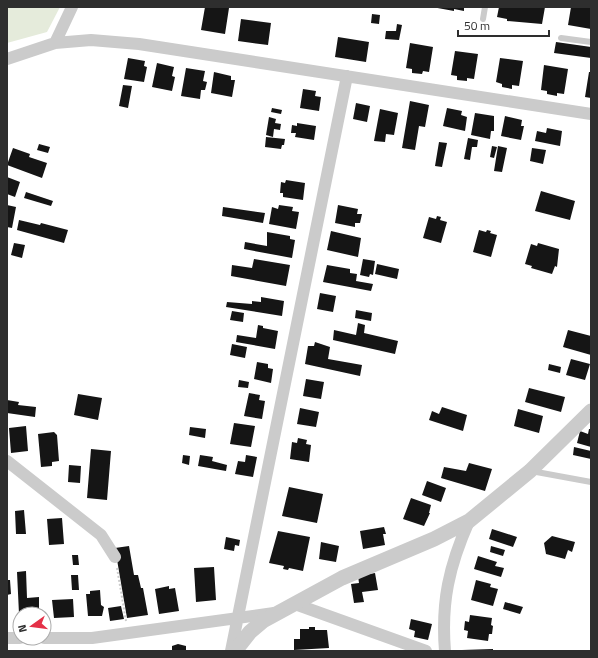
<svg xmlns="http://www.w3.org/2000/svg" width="598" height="658" viewBox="0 0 598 658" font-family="'Titillium Web',sans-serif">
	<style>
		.green { fill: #e5ebdb }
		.building { fill: #151515 }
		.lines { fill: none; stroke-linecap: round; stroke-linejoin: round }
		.path { stroke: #cbcbcb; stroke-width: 2; stroke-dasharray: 2 2; stroke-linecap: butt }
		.service { stroke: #cbcbcb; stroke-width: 6 }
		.minor { stroke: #cbcbcb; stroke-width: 12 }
		.tertiary { stroke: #cbcbcb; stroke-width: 15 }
	</style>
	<rect width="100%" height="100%" fill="#fff"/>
	<!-- green -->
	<path class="green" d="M7,7H60L47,32L7,43Z"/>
	<!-- building -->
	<path class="building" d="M205,7L229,8L225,34L201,30Z
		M432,7H464V11L454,9V11Z
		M499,7H545L542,24L507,21V19L497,17Z
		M571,7H591V29L568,25Z
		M372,14L380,15L379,24L371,23Z
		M241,19L271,23L268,45L238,41Z
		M397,24L402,25L399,40L385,39L386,31H396Z
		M338,37L369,42L366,62L335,57Z
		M556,42L591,47V58L554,53Z
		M410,43L433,47L429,72L423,71L422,74L412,73V69L406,68Z
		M455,51L478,54L474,79L467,78V81L457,80V76L451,75Z
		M128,58L145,61L144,66L147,67L144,82L124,79Z
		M500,58L523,61L519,86L512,85V89L502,87V84L496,82Z
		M157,63L174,67L172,76L175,77L172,91L152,87Z
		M544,65L568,69L564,94L557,93V96L547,94V91L541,90Z
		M186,68L205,71L203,81L207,82L205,90H201L200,99L181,96Z
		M214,72L231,76V80H235L232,97L211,93Z
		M589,72H591V98L585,97Z
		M123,85L132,86L128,108L119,106Z
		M303,89L316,91L315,96L321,97L319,111L300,108Z
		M410,101L429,105L425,127L419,126L415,150L402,148Z
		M356,103L370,106L367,122L353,119Z
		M272,108L282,110L281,114L271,112Z
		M447,108L462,111L461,115L467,117L465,131L443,126Z
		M380,109L398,113L394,135L386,134L385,142L374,141Z
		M475,113L494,116V131H491L490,139L471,135Z
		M505,116L522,120L521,126H524L521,140L501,136Z
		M269,117L276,119L275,123L281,124L280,130L274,129L273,137L266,135Z
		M297,123L316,126L314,140L295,137L296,133H291L292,125L297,126Z
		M547,128L562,131L560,146L535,141L537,131L546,133Z
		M266,137L285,139L284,145H282L281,149L265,147Z
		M468,138L478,140L477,147H472L470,160L464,159Z
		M439,142L447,143L442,167L435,166Z
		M39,144L50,147L48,153L37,150Z
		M492,146L497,147L494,158L490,157Z
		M498,146L507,148L502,172L494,171Z
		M13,148L30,154L29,157L47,163L42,178L7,165Z
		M532,148L546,150L543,164L530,161Z
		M7,177L20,182L15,197L7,194Z
		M286,180L305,183L303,200L283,197V193H280L281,182L285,183Z
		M541,191L575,201L570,220L535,211Z
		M26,192L53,201L51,206L24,198Z
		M7,205L16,207L12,228L7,227Z
		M279,205L293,207L292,211L299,212L296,229L269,224L272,207L278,209Z
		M338,205L358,209L357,214H362L360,223H355V227L335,223Z
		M223,207L265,213L263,223L222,216Z
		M437,216L441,217L440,220L447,222L441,243L423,238L429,217L436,219Z
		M19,220L40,225L41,223L68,230L64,243L17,230Z
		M479,230L486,232L487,230L491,231L490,233L497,235L491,257L473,252Z
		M331,231L361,238L358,257L327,250Z
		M267,232L290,236V239L295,240L292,258L244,249L245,242L267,246Z
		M14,243L25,245L22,258L11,255Z
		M538,243L559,249L557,267L555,266L552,274L531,268L532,266L525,264L531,244L537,246Z
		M254,259L290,265L286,286L231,276L232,265L252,268Z
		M363,259L375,261L373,275L370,274L369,277L360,275Z
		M377,264L399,269L397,279L375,274Z
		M327,265L350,269V273L357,274L356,281L373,284L371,291L323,282Z
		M320,293L336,296L333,312L317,309Z
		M261,297L284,301L282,316L226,307L227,302L252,304V301L261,302Z
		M356,310L372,313L371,321L355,318Z
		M232,311L244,313L243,322L230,320Z
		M358,323L365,325L364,333L398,341L395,354L333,340L334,330L356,335Z
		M258,325L263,326V328L278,331L275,349L236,342L237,335L256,338Z
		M568,330L591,336V355L563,347Z
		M315,342L330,347L328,359L362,365L360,376L305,364L308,346H314Z
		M232,344L247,347L245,358L230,355Z
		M571,359L590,364L585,380L566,375Z
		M257,362L268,364V368L273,369L271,383L254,379Z
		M549,364L561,367L560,373L548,370Z
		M306,379L324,382L321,399L303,396Z
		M239,380L249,382L248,388L238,387Z
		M529,388L565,397L561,412L525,402Z
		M249,393L260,395L259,400L265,401L262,419L244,416Z
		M78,394L102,398L98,420L74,415Z
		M7,400L19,402L18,405L36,407L35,417L7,413Z
		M442,407L467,415L463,431L429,420L432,411L439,414Z
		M300,408L319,412L316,427L297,424Z
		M518,409L543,416L539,433L514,426Z
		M234,423L255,426L251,447L230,444Z
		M26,426L28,451L11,453L9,428Z
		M190,427L206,429L205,438L189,435Z
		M589,429H591V447L577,443L580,431L588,434Z
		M54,432L57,435L59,461L52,462V466L41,467L38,434Z
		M298,438L307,440L306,444L311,445L309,462L290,459L292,442L297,443Z
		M574,447L591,451V459L573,455Z
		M91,449L111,451L107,500L87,498Z
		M183,455L190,456L189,465L182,463Z
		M200,455L213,457L212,461L227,465L226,471L198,466Z
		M246,455L257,457L253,477L235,474L238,461L245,462Z
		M469,463L492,469L485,491L441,478L444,467L466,471Z
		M69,465L81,466L80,483L68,482Z
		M427,481L446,488L441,502L422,495Z
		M289,487L323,494L317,523L282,516Z
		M411,498L431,505L429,513H430L424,526L403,519Z
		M24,510L26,534H16L15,511Z
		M62,518L64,544L49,545L47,519Z
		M384,527L386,534H383L385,545L363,549L360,531Z
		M492,529L517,537L513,547L489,539Z
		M278,531L310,537L303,571L289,568L288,570L283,569L284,566L269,563Z
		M552,536L575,542L572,552L568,550L565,559L546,554L544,543Z
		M226,537L240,540L239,546L235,545L234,551L224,549Z
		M321,542L339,546L336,562L319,559Z
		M129,546L134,575H138L141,588H143L148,615L127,618L115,548Z
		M491,546L505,550L503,556L490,552Z
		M72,555H78L79,565H73Z
		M478,556L497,562L495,566L504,568L501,577L474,569Z
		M214,567L216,600L196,602L194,568Z
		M26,571L27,598L39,597V614H19L17,572Z
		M375,573L378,590L362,592L364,602L354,603L351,584L359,583L358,576Z
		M71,575H78L79,590H72Z
		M7,580H10L11,594L7,595Z
		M476,580L491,584L490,587L498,589L493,606L471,600Z
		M169,586V589L175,588L179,611L159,614L155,589Z
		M100,590L101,605L104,607L102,616H88L86,594H90V591Z
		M73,599L74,617L54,618L52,600Z
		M505,602L523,607L520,614L503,609Z
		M121,606L124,619L110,621L108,608Z
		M470,615L492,618L491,625L493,626L492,634H489L488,641L467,638L468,631L464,630L465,621L469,622Z
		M411,619L432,624L428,640L414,637L415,631L409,629Z
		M309,627H315V630H327L329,648L294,650V639H300V629H309Z
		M178,644L186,646V651H172V646Z
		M493,649V651H462V650Z"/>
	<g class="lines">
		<!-- path -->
		<path class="path" d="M117,568L126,621"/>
		<!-- service -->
		<path class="service" d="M483,19L485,7
			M561,38L591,42
			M531,471L591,482"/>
		<!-- minor -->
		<path class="minor" d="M55,43L72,7
			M7,59L55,43L91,40L139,44L591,114
			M7,461L101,535L115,557
			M295,604L426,651
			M7,638H20
			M44,638H92L274,613
			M231,651L347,76
			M445,651C441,602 449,566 469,521"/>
		<!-- tertiary -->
		<path class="tertiary" d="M235,651L250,632L263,621L342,578L434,539L469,521L530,471L591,411"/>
	</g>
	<!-- border -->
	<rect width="598" height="658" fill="none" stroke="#2e2e2e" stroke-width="16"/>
	<!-- north arrow -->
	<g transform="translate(32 626) rotate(256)"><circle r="19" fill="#ffffff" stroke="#ababab"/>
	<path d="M0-3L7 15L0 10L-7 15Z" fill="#e43047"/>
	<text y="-6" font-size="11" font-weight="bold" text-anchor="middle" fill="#2e2e2e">N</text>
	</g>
	<!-- scale -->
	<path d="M458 30v6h91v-6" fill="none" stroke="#2e2e2e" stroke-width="2"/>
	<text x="464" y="30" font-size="12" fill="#2e2e2e" stroke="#ffffff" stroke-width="3" paint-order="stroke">50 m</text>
</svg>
